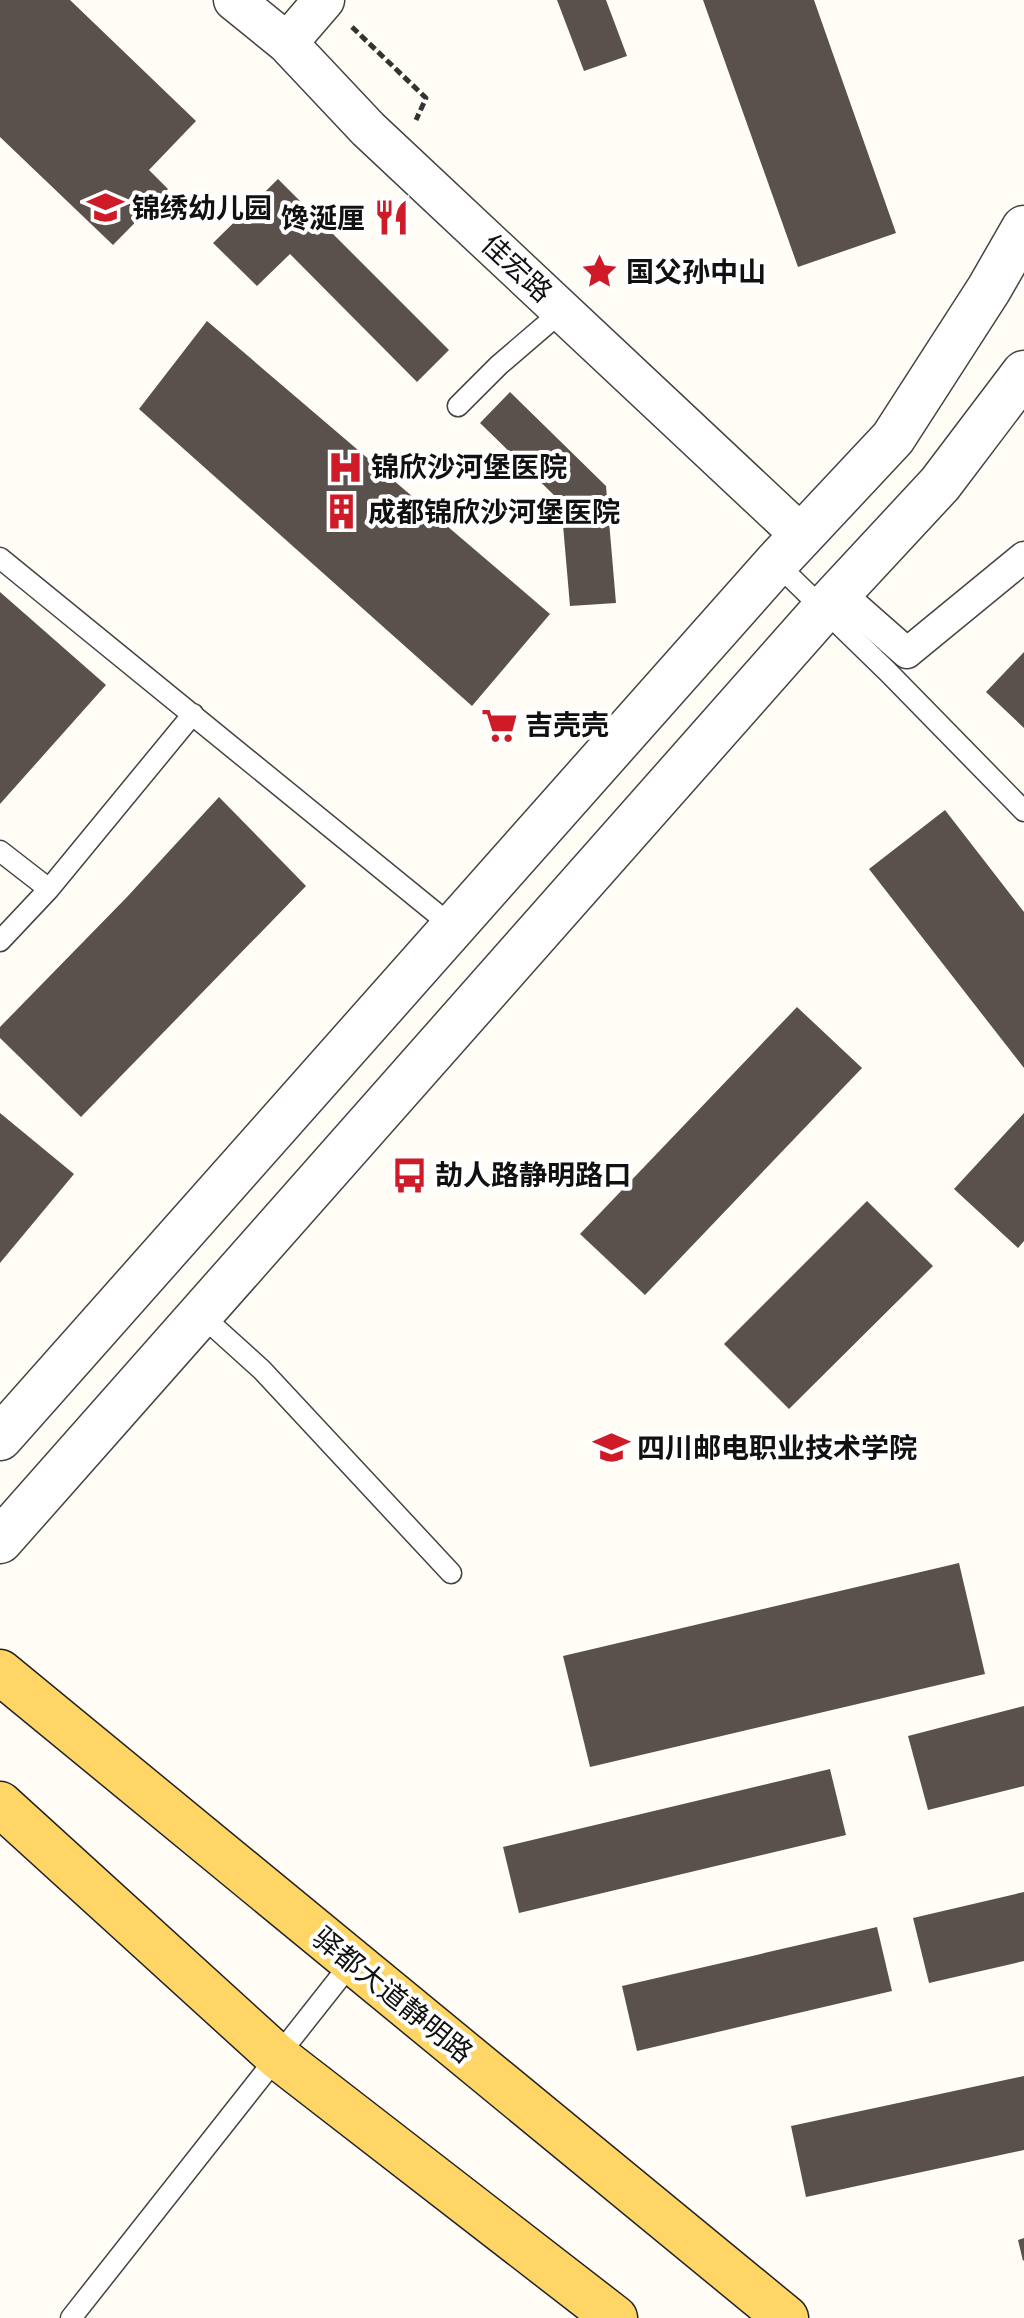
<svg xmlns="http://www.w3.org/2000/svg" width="1024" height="2318" viewBox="0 0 1024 2318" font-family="Spectral,'Noto Sans SC',serif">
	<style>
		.building { fill: #5b514c }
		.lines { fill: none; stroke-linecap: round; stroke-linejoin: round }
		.service-casing { stroke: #444; stroke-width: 23 }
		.pedestrian-casing { stroke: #444; stroke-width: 33 }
		.minor-casing { stroke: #444; stroke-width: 43 }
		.tertiary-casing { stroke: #444; stroke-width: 47 }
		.primary-casing { stroke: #222; stroke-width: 47 }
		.path { stroke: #333; stroke-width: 5; stroke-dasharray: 8 4; stroke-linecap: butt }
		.service { stroke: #fff; stroke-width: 20 }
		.pedestrian { stroke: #fff; stroke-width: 30 }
		.minor { stroke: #fff; stroke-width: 40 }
		.tertiary { stroke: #fff; stroke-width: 44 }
		.primary { stroke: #ffd665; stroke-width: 44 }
		.labels { text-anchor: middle; stroke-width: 8; stroke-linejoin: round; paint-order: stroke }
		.poi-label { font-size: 28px; font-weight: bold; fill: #111; stroke: #fff; text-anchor: start }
		.street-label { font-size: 28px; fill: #111; stroke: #fff }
	</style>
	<rect width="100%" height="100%" fill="#fffdf5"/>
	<!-- building -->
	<path class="building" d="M0,0H70L196,121L149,170L168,189L113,245L0,137Z
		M557,0H606L627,56L584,71Z
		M703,0H814L896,233L798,267Z
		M278,179L449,350L417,382L290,254L257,286L213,243Z
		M207,321L550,614L472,706L139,409Z
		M510,392L606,486L616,603L570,606L561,502L480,423Z
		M0,592L106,685L0,804Z
		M1024,652V728L986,692Z
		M219,797L306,886L81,1117L0,1038V1027L127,897Z
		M945,810L1024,912V1068L869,869Z
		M797,1007L862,1068L645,1295L580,1234Z
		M0,1113L74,1174L0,1263Z
		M1024,1113V1241L1018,1248L954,1189Z
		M867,1201L933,1266L789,1409L724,1344Z
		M959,1563L985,1674L590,1767L563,1656Z
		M1024,1706V1786L928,1810L908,1736Z
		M830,1769L846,1835L519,1913L503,1847Z
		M1024,1892V1961L929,1983L913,1918Z
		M877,1927L892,1991L637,2051L622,1986Z
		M1024,2076V2150L806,2197L791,2126Z
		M1024,2238V2260L1023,2261L1018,2240Z"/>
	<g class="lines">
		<defs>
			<path id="service" d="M458,406L499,365L562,311
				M0,558L453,927
				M776,563L888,672L1024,811
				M0,851L49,889L193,714
				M0,941L49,889
				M200,1314L262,1370L451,1573
				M71,2318L352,1962"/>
			<path id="pedestrian" d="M840,594L907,653L1024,557"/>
			<path id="minor" d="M234,0L287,43L368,129L801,535
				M287,43L324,0"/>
			<path id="tertiary" d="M0,1438L776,563L893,438L989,289L1024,228
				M0,1541L823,610L940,484L1024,373"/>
			<path id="primary" d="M0,1672L786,2318
				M0,1804L278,2057L615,2318"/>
		</defs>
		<!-- service casing -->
		<use href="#service" class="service-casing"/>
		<!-- pedestrian casing -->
		<use href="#pedestrian" class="pedestrian-casing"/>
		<!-- minor casing -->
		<use href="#minor" class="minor-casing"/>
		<!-- tertiary casing -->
		<use href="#tertiary" class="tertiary-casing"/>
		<!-- primary casing -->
		<use href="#primary" class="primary-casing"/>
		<!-- path -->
		<path class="path" d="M352,27L426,98L416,120"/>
		<!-- service -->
		<use href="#service" class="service"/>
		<!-- pedestrian -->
		<use href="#pedestrian" class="pedestrian"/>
		<!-- minor -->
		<use href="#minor" class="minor"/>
		<!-- tertiary -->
		<use href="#tertiary" class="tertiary"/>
		<!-- primary -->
		<use href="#primary" class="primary"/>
	</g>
	<!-- icons -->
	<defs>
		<symbol id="school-bare" viewBox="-9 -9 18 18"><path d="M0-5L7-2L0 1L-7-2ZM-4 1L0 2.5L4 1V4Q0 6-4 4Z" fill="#cf1b28" stroke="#fff" stroke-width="2.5" paint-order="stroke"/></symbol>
		<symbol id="restaurant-bare" viewBox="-9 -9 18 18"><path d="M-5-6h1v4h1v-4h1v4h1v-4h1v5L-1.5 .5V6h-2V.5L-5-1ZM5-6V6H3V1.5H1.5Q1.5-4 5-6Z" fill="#cf1b28" stroke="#fff" stroke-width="2.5" paint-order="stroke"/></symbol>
		<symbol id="sight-bare" viewBox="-9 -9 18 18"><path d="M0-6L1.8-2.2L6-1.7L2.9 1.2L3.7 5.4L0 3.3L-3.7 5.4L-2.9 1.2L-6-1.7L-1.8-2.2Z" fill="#cf1b28" stroke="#fff" stroke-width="2.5" paint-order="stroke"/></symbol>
		<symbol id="hospital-bare" viewBox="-9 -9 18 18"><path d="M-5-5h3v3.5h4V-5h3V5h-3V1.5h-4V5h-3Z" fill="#cf1b28" stroke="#fff" stroke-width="2.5" paint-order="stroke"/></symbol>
		<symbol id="building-bare" viewBox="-9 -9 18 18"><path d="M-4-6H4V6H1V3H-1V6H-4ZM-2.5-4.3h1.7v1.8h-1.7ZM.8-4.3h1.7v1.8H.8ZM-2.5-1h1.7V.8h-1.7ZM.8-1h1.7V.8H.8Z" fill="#cf1b28" stroke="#fff" stroke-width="2.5" paint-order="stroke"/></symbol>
		<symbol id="supermarket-bare" viewBox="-9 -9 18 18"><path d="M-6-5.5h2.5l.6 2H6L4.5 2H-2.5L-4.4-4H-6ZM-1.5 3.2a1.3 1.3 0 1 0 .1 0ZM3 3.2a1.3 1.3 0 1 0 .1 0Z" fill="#cf1b28" stroke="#fff" stroke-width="2.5" paint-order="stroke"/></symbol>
		<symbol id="bus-bare" viewBox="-9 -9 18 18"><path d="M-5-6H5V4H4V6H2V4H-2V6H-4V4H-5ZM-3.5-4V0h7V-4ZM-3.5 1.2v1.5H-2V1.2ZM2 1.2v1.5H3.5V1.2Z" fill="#cf1b28" stroke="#fff" stroke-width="2.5" paint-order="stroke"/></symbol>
		<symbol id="university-bare" viewBox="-9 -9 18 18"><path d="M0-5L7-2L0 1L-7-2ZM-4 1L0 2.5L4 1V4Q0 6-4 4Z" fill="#cf1b28" stroke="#fff" stroke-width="2.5" paint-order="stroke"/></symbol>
	</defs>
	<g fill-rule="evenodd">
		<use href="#school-bare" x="80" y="182" width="51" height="51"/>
		<use href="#restaurant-bare" x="366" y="192" width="51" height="51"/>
		<use href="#sight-bare" x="574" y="246" width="51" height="51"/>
		<use href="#hospital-bare" x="320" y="442" width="51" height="51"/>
		<use href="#building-bare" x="316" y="486" width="51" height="51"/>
		<use href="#supermarket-bare" x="474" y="700" width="51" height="51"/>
		<use href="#bus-bare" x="384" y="1150" width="51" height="51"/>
		<use href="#university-bare" x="586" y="1422" width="51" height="51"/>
	</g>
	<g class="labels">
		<!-- poi labels -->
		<g class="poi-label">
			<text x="132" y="218">锦绣幼儿园</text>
			<text x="365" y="228" text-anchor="end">馋涎厘</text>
			<text x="626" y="282">国父孙中山</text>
			<text x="371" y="477">锦欣沙河堡医院</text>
			<text x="368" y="522">成都锦欣沙河堡医院</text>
			<text x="525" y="735">吉壳壳</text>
			<text x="435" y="1185">劼人路静明路口</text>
			<text x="637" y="1458">四川邮电职业技术学院</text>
		</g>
		<!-- street labels -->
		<g class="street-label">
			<text transform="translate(517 268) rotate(43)" y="10">佳宏路</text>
			<text transform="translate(393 1995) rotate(39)" y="10">驿都大道静明路</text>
		</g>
	</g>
</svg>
